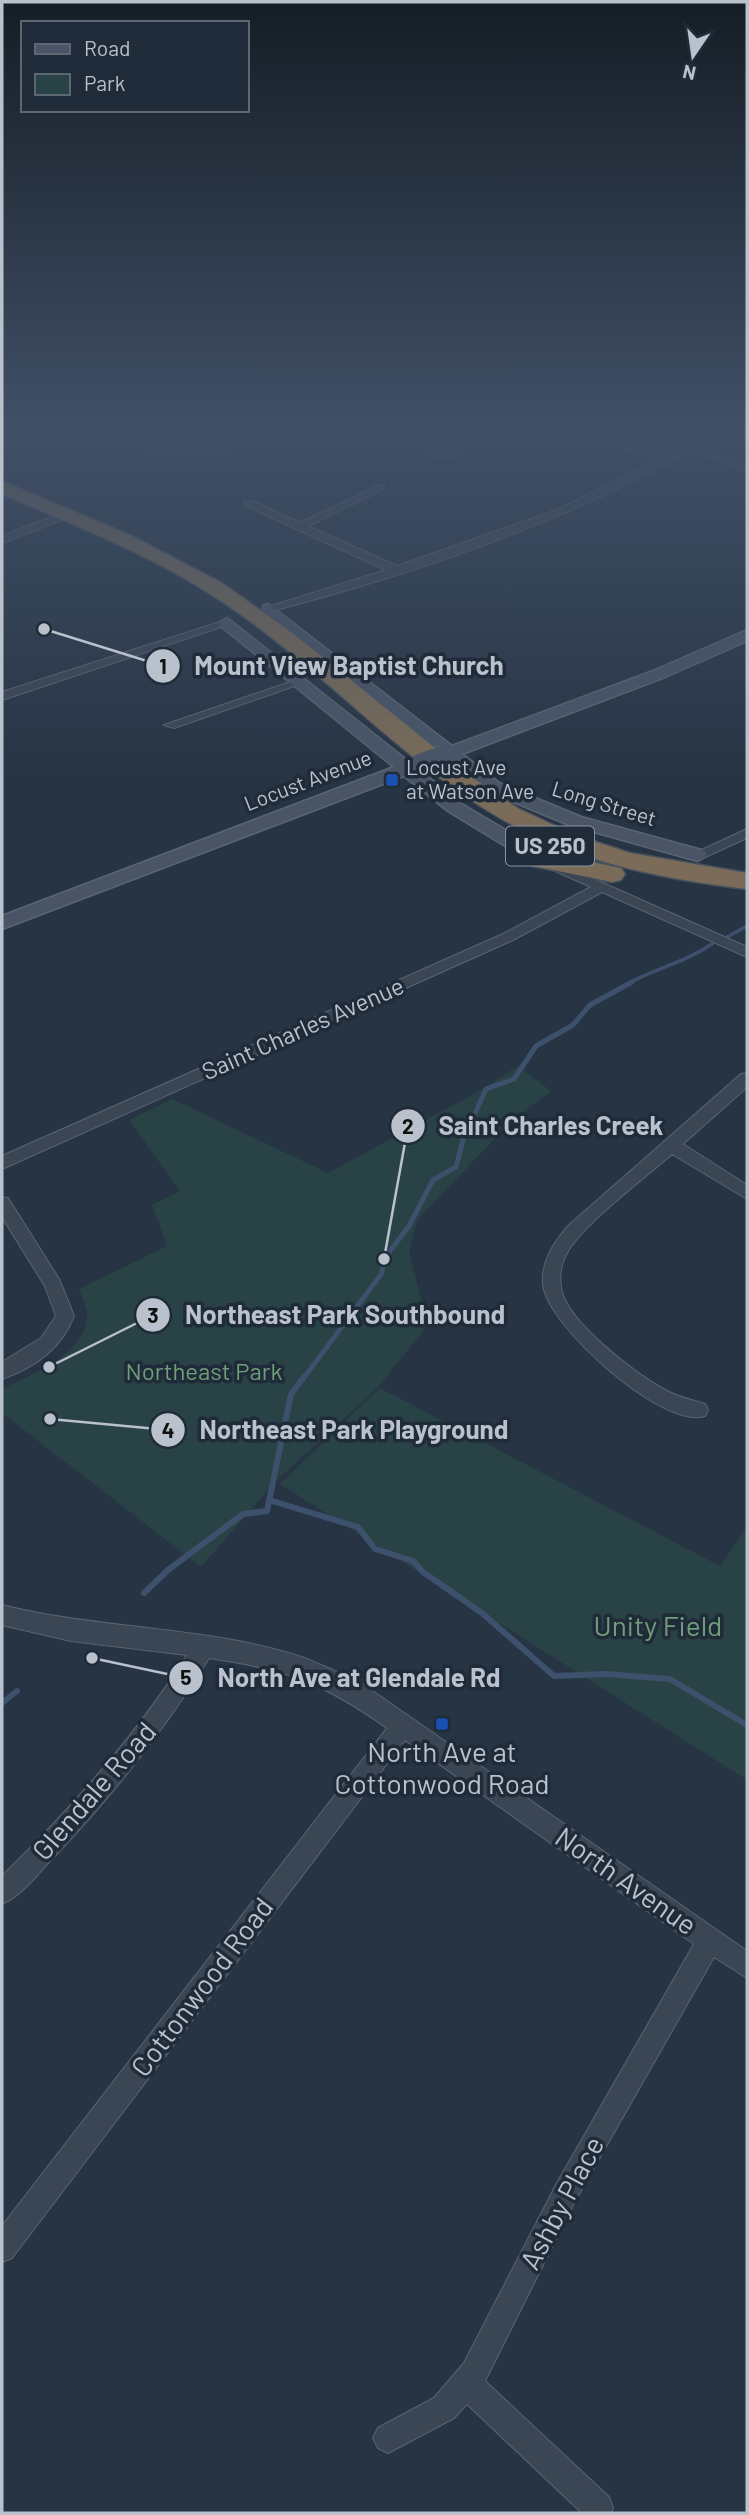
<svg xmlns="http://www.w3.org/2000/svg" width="749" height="2515" viewBox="0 0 749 2515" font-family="Barlow,sans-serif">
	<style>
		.green { fill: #294245 }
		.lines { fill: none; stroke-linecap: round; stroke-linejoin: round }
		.stream-far2 { stroke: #3d516d; stroke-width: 3.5 }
		.stream-far1 { stroke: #3d516d; stroke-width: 5 }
		.stream { stroke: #3d516d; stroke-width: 6 }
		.street-casing { stroke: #5a6471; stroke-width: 2 }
		.secondary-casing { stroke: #5a6471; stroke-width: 3 }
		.highway-casing { stroke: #46515e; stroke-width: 3 }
		.street { fill: #3b4654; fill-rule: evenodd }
		.secondary { fill: #495567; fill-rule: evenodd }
		.highway { fill: #7a6c58; fill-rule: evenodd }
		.secondary-bridge-casing { stroke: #5a6471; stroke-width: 20; stroke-linecap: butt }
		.secondary-bridge { stroke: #495567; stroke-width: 18 }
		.transit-dot { fill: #1a4fb4; stroke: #202b39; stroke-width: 2.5 }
		.labels { text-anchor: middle; stroke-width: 7; stroke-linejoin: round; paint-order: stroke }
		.far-poi-label { font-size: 21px; fill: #b9c1cd; stroke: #202b39; text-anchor: start }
		.far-street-label { font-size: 21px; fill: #b9c1cd; stroke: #202b39 }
		.shield { fill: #202b39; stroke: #8b94a1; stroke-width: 2 }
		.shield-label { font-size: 23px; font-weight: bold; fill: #b9c1cd }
		.street-label { font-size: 24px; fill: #b9c1cd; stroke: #202b39 }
		.park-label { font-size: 24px; fill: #709e7a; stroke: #202b39 }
		.near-park-label { font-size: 28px; fill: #709e7a; stroke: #202b39 }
		.near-poi-label { font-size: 28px; fill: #b9c1cd; stroke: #202b39 }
		.near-street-label { font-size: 28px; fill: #b9c1cd; stroke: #202b39 }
		.leader { fill: none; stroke: #b9c1cd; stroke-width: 2.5 }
		.callout-dot { fill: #b9c1cd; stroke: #202b39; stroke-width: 2.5 }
		.mark-label { font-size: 21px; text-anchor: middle; font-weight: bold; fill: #111 }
		.callout-label { font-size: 26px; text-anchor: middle; font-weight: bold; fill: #b9c1cd; stroke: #202b39; stroke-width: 7; stroke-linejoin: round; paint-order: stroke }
	</style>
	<rect width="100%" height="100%" fill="#273444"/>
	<!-- green -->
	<path class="green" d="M55,425H261L278,437L259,443L244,435L256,443L215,456L143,454L148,441L102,437L115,441L96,447L88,445L93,435L69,434Z
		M518,1066L551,1091L512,1121L417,1220L409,1252L428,1325L379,1386L276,1481L201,1567L2,1413V1389C31,1375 86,1354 87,1315C88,1308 81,1296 79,1289L167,1246L152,1205L180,1191L129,1120L172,1099L328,1173L483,1089Z
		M380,1388L720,1566L747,1527V1780L280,1484Z"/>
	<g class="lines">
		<!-- stream-far2 -->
		<path class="stream-far2" d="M727,937L747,926
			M629,983C658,967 684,963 712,944"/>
		<!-- stream-far1 -->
		<path class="stream-far1" d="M303,1379L382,1273L384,1259L409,1226L433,1180L456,1167L463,1140L486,1089L514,1079L536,1046L573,1025L590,1005L632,982"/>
		<!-- stream -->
		<path class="stream" d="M269,1500L358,1527L375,1549L413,1561L423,1572L482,1613L554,1676L606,1674L670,1679L747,1725
			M144,1593L168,1570L243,1514L267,1511L291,1394L304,1377
			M2,1703L17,1691"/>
		<defs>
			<path id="street" d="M347,425H361L377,430L388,425H401L377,436Z
				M493,425H505L457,452V456L450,460L430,455L433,449L450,448Z
				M563,425H577L667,456L722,425H734L699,446L747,467V473L693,450C561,524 414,574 268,612L262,609L386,570L244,505V501H252L300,523L378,485H384V489L308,526L397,566L559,509L660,460Z
				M65,512L70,515L69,517L2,543V536Z
				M223,621L233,623L2,700V692Z
				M296,680L306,682L174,728L164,725Z
				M747,829V838L703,858H693L691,855Z
				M549,859L747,947V957L602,892L513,940L2,1169V1156L503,934L591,887L544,866V860Z
				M747,1073V1087L683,1144L747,1185V1199L672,1154C645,1178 583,1224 567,1253C559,1267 558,1285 565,1300C580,1331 638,1376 669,1392C681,1398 693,1400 705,1404L708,1410L705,1416C664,1430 546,1325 543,1284C541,1261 554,1243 568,1226L741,1074Z
				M2,1197L8,1198L59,1279L74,1316C62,1348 34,1368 2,1379V1362L41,1338L56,1316L45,1286L2,1217Z
				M2,1605C97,1629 198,1626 292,1654C316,1661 338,1673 361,1683L747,1951V1978L714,1957L575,2201L485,2381L609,2497L613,2508L611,2513H582L467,2404L454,2418L388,2453L378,2448L373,2438L378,2428L434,2398L464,2363L557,2183L694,1944L405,1740L12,2258L2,2262V2226L387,1728C324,1683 286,1669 209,1658C163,1732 110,1799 50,1861C36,1876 21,1896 2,1904V1876C71,1809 135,1737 187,1655L71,1641L2,1625Z"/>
			<path id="secondary" d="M268,604L452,746L653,671L747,630V641L665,677L462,754L499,783L581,817L705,851L707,855L698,861L569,825L487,791L447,759H437L434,755L437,751L263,612V606Z
				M227,618L409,762L417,763L418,769L460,803L549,856L551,860L549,864H535L448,811L404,776L2,929V916L394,767L221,626L219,623Z"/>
			<path id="highway" d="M2,481L132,536L222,583L295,635L470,776L519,809L575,835L630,853L747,873V889C663,879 574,862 500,818C402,761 326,673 233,609C162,559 81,528 2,494Z
				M542,852L621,868L625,874L621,880L612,882L533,866L529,860L533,854Z"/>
		</defs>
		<!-- street casing -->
		<use href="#street" class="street-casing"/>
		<!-- secondary casing -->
		<use href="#secondary" class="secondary-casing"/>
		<!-- highway casing -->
		<use href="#highway" class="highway-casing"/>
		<!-- street -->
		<use href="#street" class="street"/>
		<!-- secondary -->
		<use href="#secondary" class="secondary"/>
		<!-- highway -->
		<use href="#highway" class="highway"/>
		<defs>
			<path id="secondary-bridge" d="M411,767L443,755"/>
		</defs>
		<!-- secondary-bridge casing -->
		<use href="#secondary-bridge" class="secondary-bridge-casing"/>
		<!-- secondary-bridge -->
		<use href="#secondary-bridge" class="secondary-bridge"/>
	</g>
	<!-- sky -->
	<linearGradient id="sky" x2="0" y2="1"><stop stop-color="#151d25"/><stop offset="0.55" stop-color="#415067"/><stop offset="1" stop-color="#415067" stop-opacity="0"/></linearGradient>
	<rect width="749" height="777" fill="url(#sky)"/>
	<!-- markers -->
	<g class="transit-dot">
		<rect x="385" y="773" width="14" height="14" rx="3.5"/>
		<rect x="435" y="1717" width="14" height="14" rx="3.5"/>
	</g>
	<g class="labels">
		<!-- far-poi labels -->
		<g class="far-poi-label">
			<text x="406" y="775">Locust Ave<tspan x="406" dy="24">at Watson Ave</tspan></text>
		</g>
		<!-- far-street labels -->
		<g class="far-street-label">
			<text transform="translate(308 781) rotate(-21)" y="7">Locust Avenue</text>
			<text transform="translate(604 804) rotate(17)" y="7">Long Street</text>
		</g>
		<!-- shield labels -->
		<rect class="shield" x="506" y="826.5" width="88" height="39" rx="5"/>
		<g class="shield-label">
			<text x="550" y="854">US 250</text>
		</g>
		<!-- street labels -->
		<g class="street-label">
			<text transform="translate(303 1029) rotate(-24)" y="8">Saint Charles Avenue</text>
		</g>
		<!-- park labels -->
		<g class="park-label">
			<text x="204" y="1380">Northeast Park</text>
		</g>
		<!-- near-park labels -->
		<g class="near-park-label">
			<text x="658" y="1636">Unity Field</text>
		</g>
		<!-- near-poi labels -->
		<g class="near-poi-label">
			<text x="442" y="1762">North Ave at<tspan x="442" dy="32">Cottonwood Road</tspan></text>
		</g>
		<!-- near-street labels -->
		<g class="near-street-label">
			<text transform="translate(94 1791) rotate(-49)" y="10">Glendale Road</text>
			<text transform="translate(626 1881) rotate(35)" y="10">North Avenue</text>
			<text transform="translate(202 1987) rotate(-53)" y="10">Cottonwood Road</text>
			<text transform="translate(562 2203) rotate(-62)" y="10">Ashby Place</text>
		</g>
	</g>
	<!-- callouts -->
	<path class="leader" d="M44 629L163 666M384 1259L408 1126M49 1367L153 1315M50 1419L168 1430M92 1658L186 1678"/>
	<g class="callout-dot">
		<circle cx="44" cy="629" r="7"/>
		<circle cx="384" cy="1259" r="7"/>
		<circle cx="49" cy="1367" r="7"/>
		<circle cx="50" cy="1419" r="7"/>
		<circle cx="92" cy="1658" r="7"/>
		<circle cx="163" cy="666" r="18"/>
		<circle cx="408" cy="1126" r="18"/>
		<circle cx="153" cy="1315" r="18"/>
		<circle cx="168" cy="1430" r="18"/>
		<circle cx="186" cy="1678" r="18"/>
	</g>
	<g class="mark-label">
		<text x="163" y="674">1</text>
		<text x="408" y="1134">2</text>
		<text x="153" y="1323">3</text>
		<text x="168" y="1438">4</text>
		<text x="186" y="1685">5</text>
	</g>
	<g class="callout-label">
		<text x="349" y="675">Mount View Baptist Church</text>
		<text x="551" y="1135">Saint Charles Creek</text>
		<text x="345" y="1324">Northeast Park Southbound</text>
		<text x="354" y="1439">Northeast Park Playground</text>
		<text x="359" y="1687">North Ave at Glendale Rd</text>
	</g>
	<!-- border -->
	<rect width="749" height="2515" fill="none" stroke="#b9c1cd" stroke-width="7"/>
	<!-- legend -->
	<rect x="21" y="21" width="228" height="91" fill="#202b39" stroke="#5d6774" stroke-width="2"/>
	<rect x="35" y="44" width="35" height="10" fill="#495567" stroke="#5d6774" stroke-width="2"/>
	<text x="84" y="56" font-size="21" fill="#b9c1cd">Road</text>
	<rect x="35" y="74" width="35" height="21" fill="#294245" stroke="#5d6774" stroke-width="2"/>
	<text x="84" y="91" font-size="21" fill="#b9c1cd">Park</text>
	<!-- north arrow -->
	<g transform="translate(693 56) rotate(193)" stroke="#202b39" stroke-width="5" paint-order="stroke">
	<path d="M0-5L12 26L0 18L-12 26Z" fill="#b9c1cd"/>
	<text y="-10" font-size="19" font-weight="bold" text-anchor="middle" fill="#b9c1cd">N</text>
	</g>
</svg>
